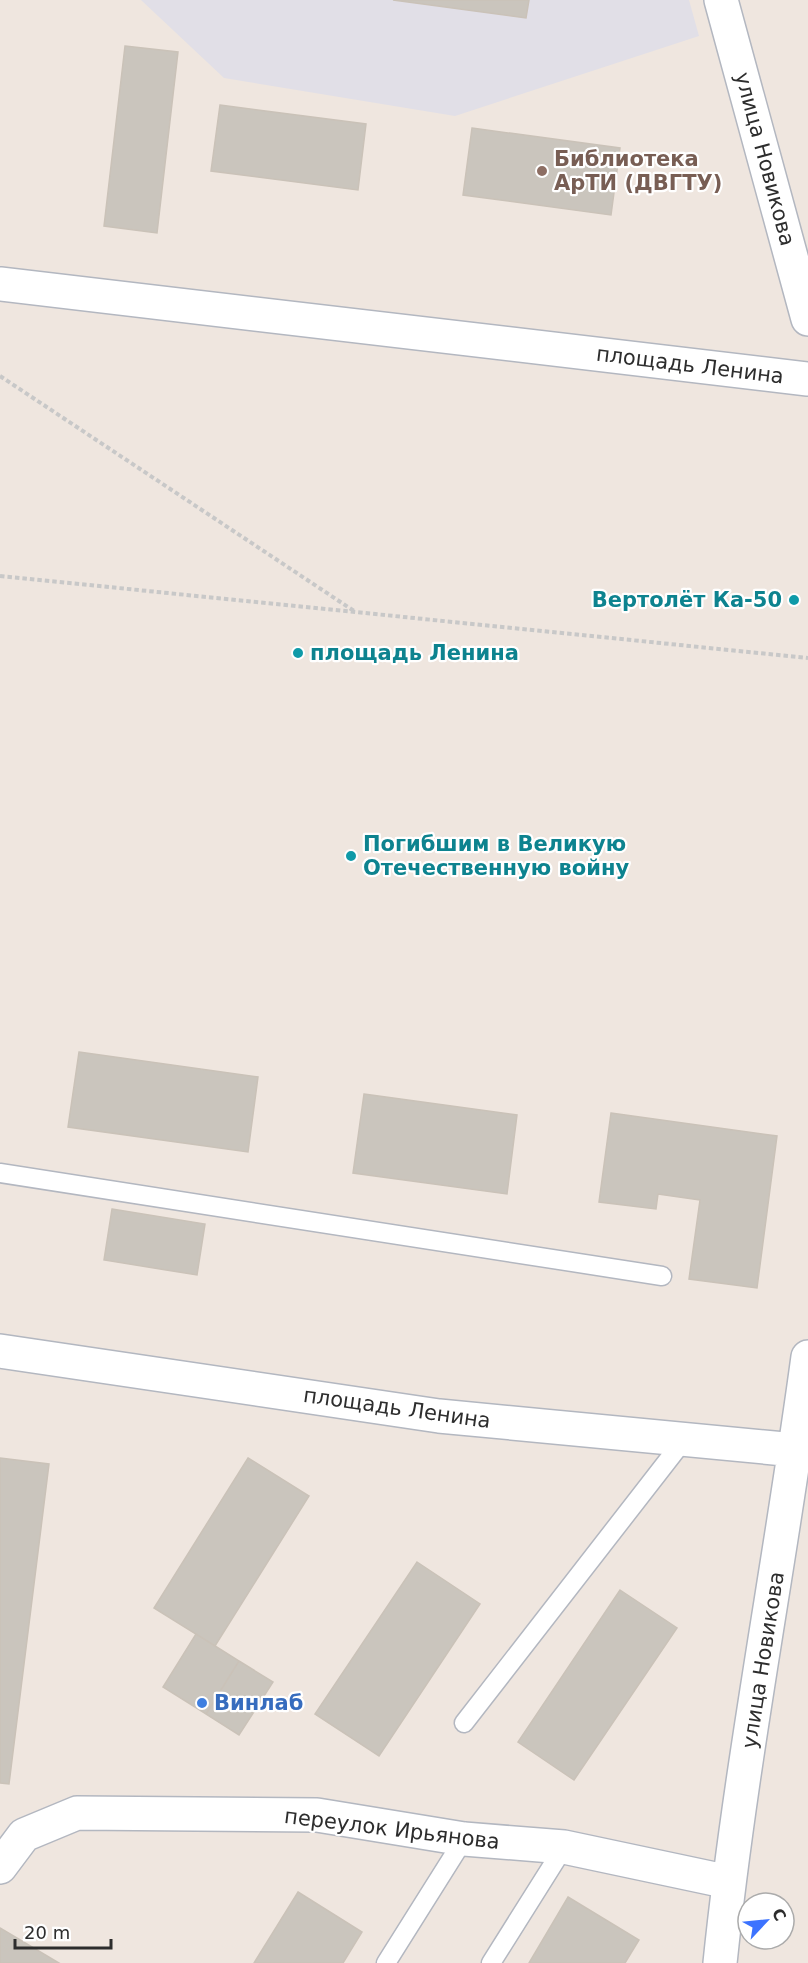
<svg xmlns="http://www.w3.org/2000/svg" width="808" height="1963" viewBox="0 0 808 1963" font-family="'DejaVu Sans',sans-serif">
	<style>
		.industrial { fill: #e1dfe7 }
		.building { fill: #cac5bd; stroke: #cac2b8; stroke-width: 1.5 }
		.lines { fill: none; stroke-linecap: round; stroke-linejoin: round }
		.lane-casing { stroke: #b3b7c0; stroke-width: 21 }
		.street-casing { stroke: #b3b7c0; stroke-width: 36 }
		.path { stroke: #c8c8c8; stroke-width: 4; stroke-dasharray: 4.5 3; stroke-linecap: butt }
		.lane { stroke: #fff; stroke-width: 18 }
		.street { stroke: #fff; stroke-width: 33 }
		.education-dot { fill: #8d6e63; stroke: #fff; stroke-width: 2 }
		.culture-dot { fill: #0f9aa8; stroke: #fff; stroke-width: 2 }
		.shop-dot { fill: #3f7fe0; stroke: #fff; stroke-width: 2 }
		.labels { text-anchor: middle; stroke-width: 4.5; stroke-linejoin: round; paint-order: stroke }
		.education-label { font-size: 21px; font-weight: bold; fill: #785e54; stroke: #fff; text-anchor: start }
		.street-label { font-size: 21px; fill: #2d2d2d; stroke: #fff }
		.culture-label { font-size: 21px; font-weight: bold; fill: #0d838f; stroke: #fff; text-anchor: start }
		.shop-label { font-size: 21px; font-weight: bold; fill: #366cbe; stroke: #fff; text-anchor: start }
	</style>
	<rect width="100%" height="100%" fill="#efe6df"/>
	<!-- industrial -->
	<path class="industrial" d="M141,0H689L699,36L455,116L224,78Z"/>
	<!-- building -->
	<path class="building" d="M393,0H529L526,18Z
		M125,46L178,52L157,233L104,226Z
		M220,105L366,124L358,190L211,171Z
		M472,128L620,148L611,215L463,195Z
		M79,1052L258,1077L248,1152L68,1127Z
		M364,1094L517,1115L507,1194L353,1173Z
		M611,1113L777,1136L757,1288L689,1279L700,1200L658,1194L656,1209L599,1202Z
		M112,1209L205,1224L197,1275L104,1260Z
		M0,1458L49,1464L9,1784L0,1783Z
		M248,1458L309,1496L215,1646L154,1608Z
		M417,1562L480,1604L379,1756L315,1714Z
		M620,1590L677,1628L574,1780L518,1742Z
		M196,1634L239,1661L206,1714L163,1687Z
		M239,1661L273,1682L239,1735L206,1714Z
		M298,1892L362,1932L343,1963H254Z
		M568,1897L639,1940L625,1963H529Z
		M0,1928L59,1963H0Z"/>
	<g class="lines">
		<defs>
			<path id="lane" d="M0,1173L662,1276
				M464,1723L683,1441
				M386,1963L464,1839
				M491,1963L564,1847"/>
			<path id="street" d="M721,0L808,319
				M0,284L808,379
				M0,1351L439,1416L795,1450
				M0,1867L24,1835L77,1813L317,1815L464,1839L564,1847L729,1882
				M720,1963C741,1760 781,1559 808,1357"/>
		</defs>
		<!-- lane casing -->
		<use href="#lane" class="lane-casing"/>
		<!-- street casing -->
		<use href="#street" class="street-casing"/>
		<!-- path -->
		<path class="path" d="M0,376L354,611
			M0,576L808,658"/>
		<!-- lane -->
		<use href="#lane" class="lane"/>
		<!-- street -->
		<use href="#street" class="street"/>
	</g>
	<!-- markers -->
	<circle class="education-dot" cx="542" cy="171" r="6"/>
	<g class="culture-dot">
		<circle cx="794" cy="600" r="6"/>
		<circle cx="298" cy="653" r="6"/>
		<circle cx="351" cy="856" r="6"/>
	</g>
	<circle class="shop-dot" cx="202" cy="1703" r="6"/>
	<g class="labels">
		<!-- education labels -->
		<g class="education-label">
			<text x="554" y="166">Библиотека<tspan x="554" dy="24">АрТИ (ДВГТУ)</tspan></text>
		</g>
		<!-- street labels -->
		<g class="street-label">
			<text transform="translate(765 159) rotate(75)" y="7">улица Новикова</text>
			<text transform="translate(690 365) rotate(7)" y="7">площадь Ленина</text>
			<text transform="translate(397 1408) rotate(8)" y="7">площадь Ленина</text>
			<text transform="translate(763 1660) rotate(-81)" y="7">улица Новикова</text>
			<text transform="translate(392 1829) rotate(7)" y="7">переулок Ирьянова</text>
		</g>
		<!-- culture labels -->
		<g class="culture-label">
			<text x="782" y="607" text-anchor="end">Вертолёт Ка-50</text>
			<text x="310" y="660">площадь Ленина</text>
			<text x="363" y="851">Погибшим в Великую<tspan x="363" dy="24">Отечественную войну</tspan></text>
		</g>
		<!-- shop labels -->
		<g class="shop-label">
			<text x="214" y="1710">Винлаб</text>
		</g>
	</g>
	<!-- north arrow -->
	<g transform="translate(766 1921) rotate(64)"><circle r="28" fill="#ffffff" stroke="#ababab" stroke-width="1.5"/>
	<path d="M0-4.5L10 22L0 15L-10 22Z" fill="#3c73ff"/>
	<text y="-9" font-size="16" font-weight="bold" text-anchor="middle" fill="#2d2d2d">С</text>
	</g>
	<!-- scale -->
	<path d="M15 1939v9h96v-9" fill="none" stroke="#2d2d2d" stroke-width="3"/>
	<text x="24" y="1939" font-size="18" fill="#2d2d2d" stroke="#ffffff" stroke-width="4.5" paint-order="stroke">20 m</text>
</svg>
